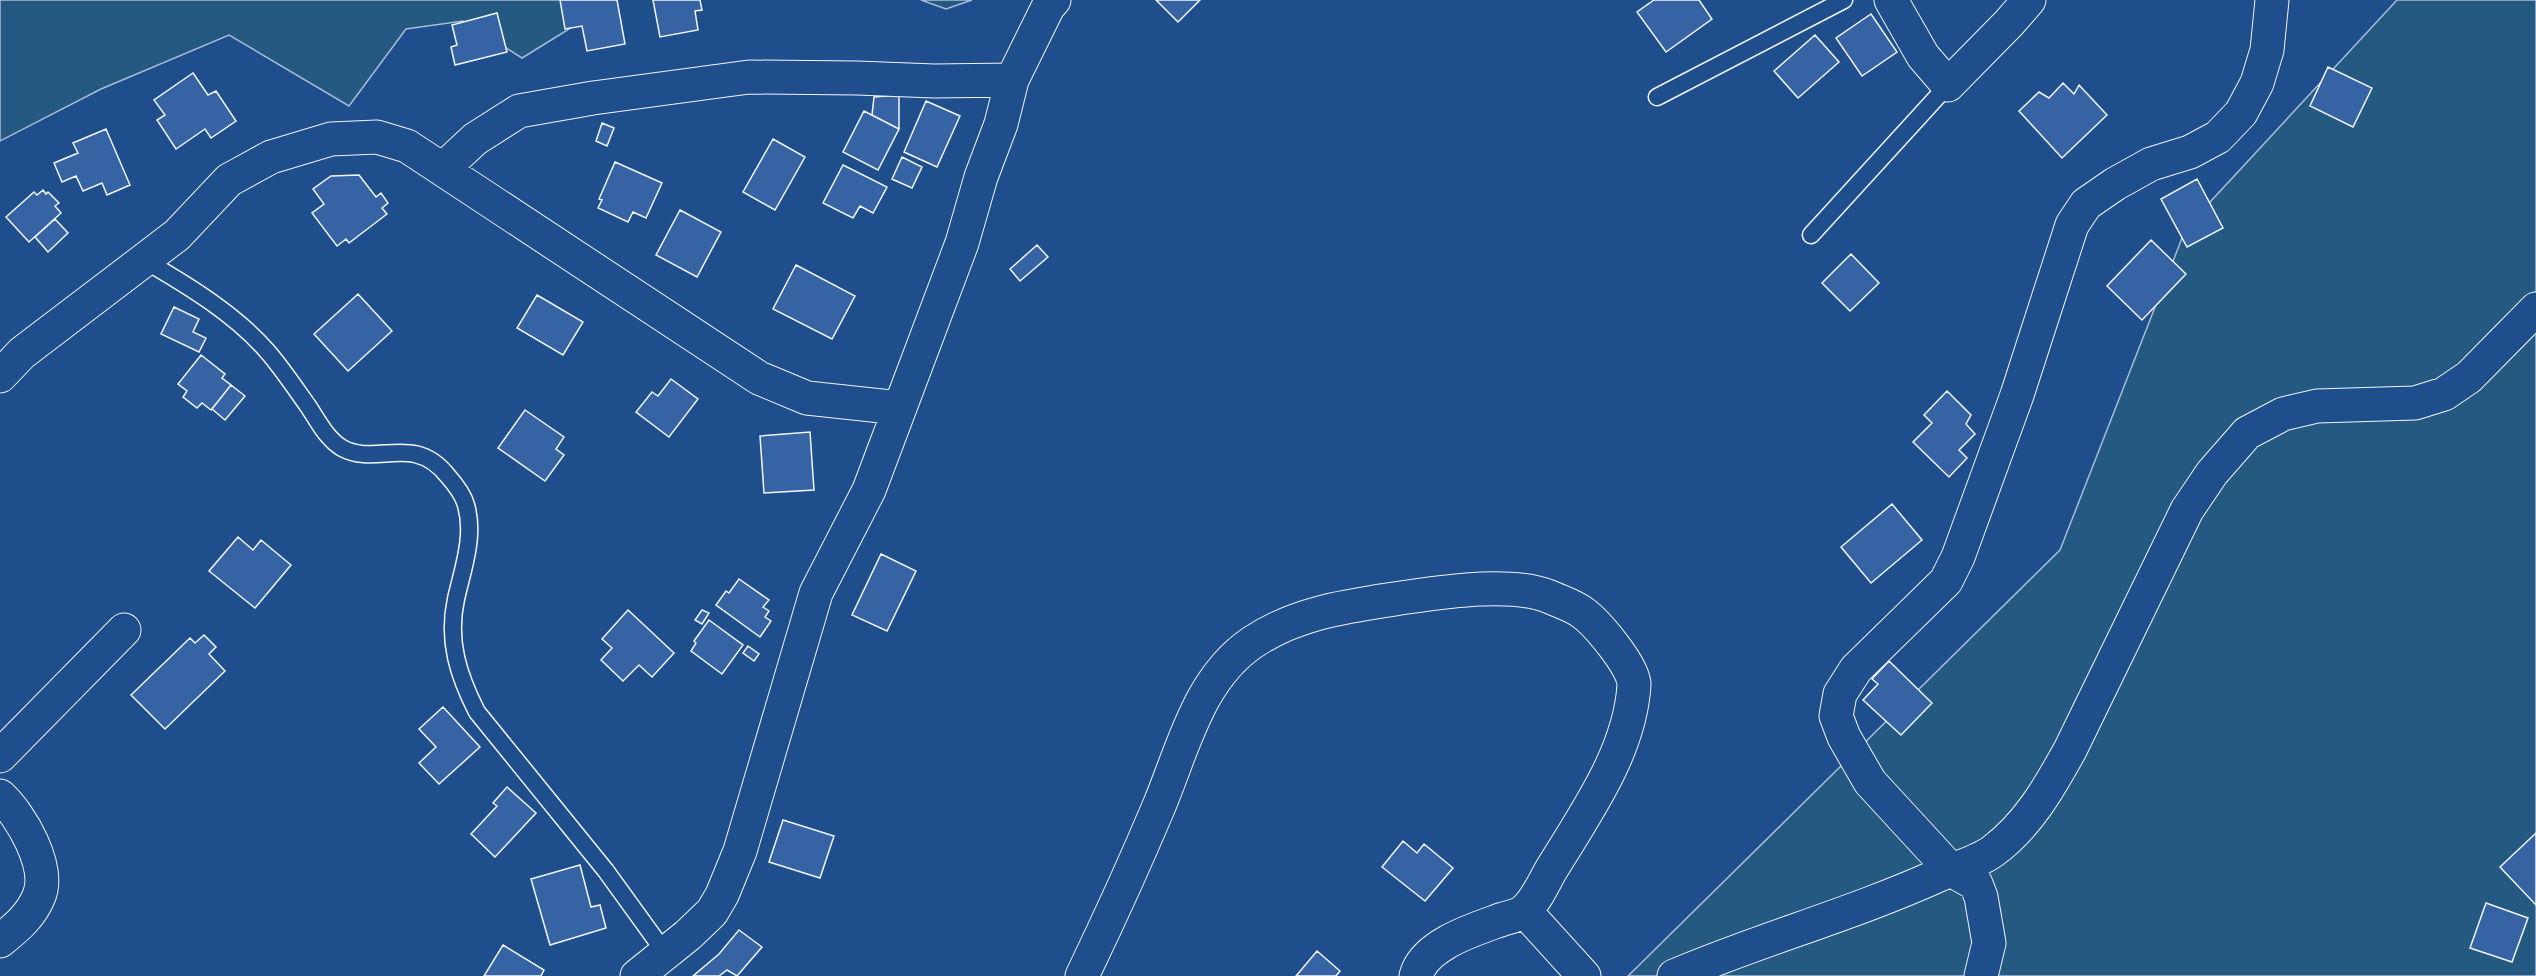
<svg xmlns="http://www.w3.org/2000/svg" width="2536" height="976" viewBox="0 0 2536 976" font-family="Lato,sans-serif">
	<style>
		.green { fill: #245a82; stroke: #a8bbd7; stroke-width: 1.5 }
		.building { fill: #3563a3; stroke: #f2f6ff; stroke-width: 1.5 }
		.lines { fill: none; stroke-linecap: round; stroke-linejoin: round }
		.service-casing { stroke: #f2f6ff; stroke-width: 19 }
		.minor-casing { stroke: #f2f6ff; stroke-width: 35 }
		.service { stroke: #1f4e8c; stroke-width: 16 }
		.minor { stroke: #1f4e8c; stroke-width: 33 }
	</style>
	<rect width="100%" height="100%" fill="#1f4e8c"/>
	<!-- green -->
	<path class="green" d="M0,0H616L522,58L463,21L406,29L349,106L229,35L101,89L0,141Z
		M921,0H972L946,9Z
		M2397,0H2536V976H1628L2060,550L2186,228Z"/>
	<!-- building -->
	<path class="building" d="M560,0H617L625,44L587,51L582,26L565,29Z
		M653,0H700L702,10L695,11L698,30L660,37Z
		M1156,0H1200L1178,22Z
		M1654,0H1699L1712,19L1666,52L1637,12Z
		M497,13L507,52L455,65L451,47L457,45L452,25Z
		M1871,14L1897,52L1862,76L1836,38Z
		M1815,35L1839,62L1798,98L1774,71Z
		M2328,67L2372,88L2353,127L2310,106Z
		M193,73L208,95L216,91L236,121L211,138L205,129L176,149L157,120L165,115L154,100Z
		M2063,83L2074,94L2079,85L2107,115L2062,158L2019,111L2039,92L2049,98Z
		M899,95V129L872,115L874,97Z
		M926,101L960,116L937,167L904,152Z
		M864,111L899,129L878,170L843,152Z
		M602,123L614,128L607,146L596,141Z
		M106,129L130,185L107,195L102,183L83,191L76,176L62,182L54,163L78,153L73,143Z
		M773,139L805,157L775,210L743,192Z
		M902,157L922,167L912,188L892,179Z
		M615,162L662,183L646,218L633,212L628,222L598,208L602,200L599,199Z
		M843,165L887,187L873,213L860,206L853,218L823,203Z
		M359,175L376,197L381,193L388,203L382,208L387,214L349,243L346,239L337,246L312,213L324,204L313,189L331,176Z
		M2197,179L2223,228L2187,247L2161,199Z
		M43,190L46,194L48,192L59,203L55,206L61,213L29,242L6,217L34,192L37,195Z
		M680,210L721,232L697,277L656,255Z
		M55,219L68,233L48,252L35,237Z
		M2151,240L2186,274L2142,320L2107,286Z
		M1037,245L1048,257L1020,281L1010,269Z
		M1851,254L1879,283L1850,311L1822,283Z
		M796,265L855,296L832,339L773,309Z
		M358,294L392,331L348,371L314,334Z
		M537,295L583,322L563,355L517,328Z
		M174,307L199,319L193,332L206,338L199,352L161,334Z
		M201,355L225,374L222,378L231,385L211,410L202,403L197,408L183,397L187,391L178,384Z
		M671,379L698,399L669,437L636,412L652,392L658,396Z
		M231,385L245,396L225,420L212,409Z
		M1947,391L1971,415L1966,424L1975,434L1959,450L1967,458L1949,477L1913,442L1932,423L1924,415Z
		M525,410L564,437L556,449L564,455L545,481L498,448Z
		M810,432L814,490L764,493L760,436Z
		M1892,504L1922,540L1871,583L1841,547Z
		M238,537L253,550L261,540L291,565L255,608L209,571Z
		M881,554L916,571L887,631L852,615Z
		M739,579L769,600L763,607L769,611L765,617L771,621L760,637L716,605L726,591L729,593Z
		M628,610L674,653L652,677L639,665L623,681L601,660L612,648L602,639Z
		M702,610L709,613L702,624L695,620Z
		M709,620L743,645L722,674L691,651L696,643L694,641Z
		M204,635L216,647L209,654L225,671L165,729L131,695L190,638L195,643Z
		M748,646L759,654L754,661L743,653Z
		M1889,661L1932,703L1901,735L1863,700L1878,684L1872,679Z
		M443,707L480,747L439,784L419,763L436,747L419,729Z
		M507,787L536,813L495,857L471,834L497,806L493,803Z
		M783,820L834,836L820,878L769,862Z
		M2536,833V905L2500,867Z
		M1403,841L1417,853L1424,844L1453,868L1425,901L1382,867Z
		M580,865L591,907L600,905L606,928L550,945L531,879Z
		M2486,903L2528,918L2512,962L2470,948Z
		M739,930L762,947L737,976L727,970L719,976H693L719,954Z
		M503,945L544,970L541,976H484Z
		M1317,951L1340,971L1336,976H1296Z"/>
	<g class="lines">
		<defs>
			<path id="service" d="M1657,97L1844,0
				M1811,235L1948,85
				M144,260C187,285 235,314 267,351C282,368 295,388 308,406C318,421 326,438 342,448C377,467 413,433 447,475C455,484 463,494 466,505C475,536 463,568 456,599C447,640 458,675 477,712L606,871L666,954"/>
			<path id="minor" d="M1891,0L1923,56L1948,85L2009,23L2029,0
				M443,169L475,139L519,111L593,98L749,77L857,78L934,81L1012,80
				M0,376L22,353L177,235L229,180L271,157L331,139L377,137L407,146L759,378L807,398L900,408
				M0,756L124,630
				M0,796C21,815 51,867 39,896C31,916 16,928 0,941
				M1525,911L1584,976
				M637,976L688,935L712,912L722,895L740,851L816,593L869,490L962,243L981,177L1001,124L1012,80L1048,7L1054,0
				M1082,976C1109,920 1135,863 1159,806C1183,749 1198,679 1253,642C1298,612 1349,606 1401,598C1443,592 1511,581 1550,597C1561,602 1574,606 1583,613C1597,623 1635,668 1634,685C1630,752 1585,814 1551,870C1544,882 1536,901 1525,910C1520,915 1510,917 1503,919C1476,929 1424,944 1416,976
				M1674,976C1761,939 1853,914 1939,875C1956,868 1978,862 1993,851C2028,825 2049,788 2070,750L2187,510L2212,473L2247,433L2283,414L2317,406L2415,403L2444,394L2469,377L2536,309
				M1981,976L1989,943L1981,897L1976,884L1951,870L1870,782L1844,737L1836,716L1840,694L1856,669L1946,581L1958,557L2017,395L2072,225L2086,204L2115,184L2151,164L2190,152L2218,137L2241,113L2257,83L2267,50L2272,0"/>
		</defs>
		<!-- service casing -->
		<use href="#service" class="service-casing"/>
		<!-- minor casing -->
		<use href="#minor" class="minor-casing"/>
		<!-- service -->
		<use href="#service" class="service"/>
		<!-- minor -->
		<use href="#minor" class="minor"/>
	</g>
</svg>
